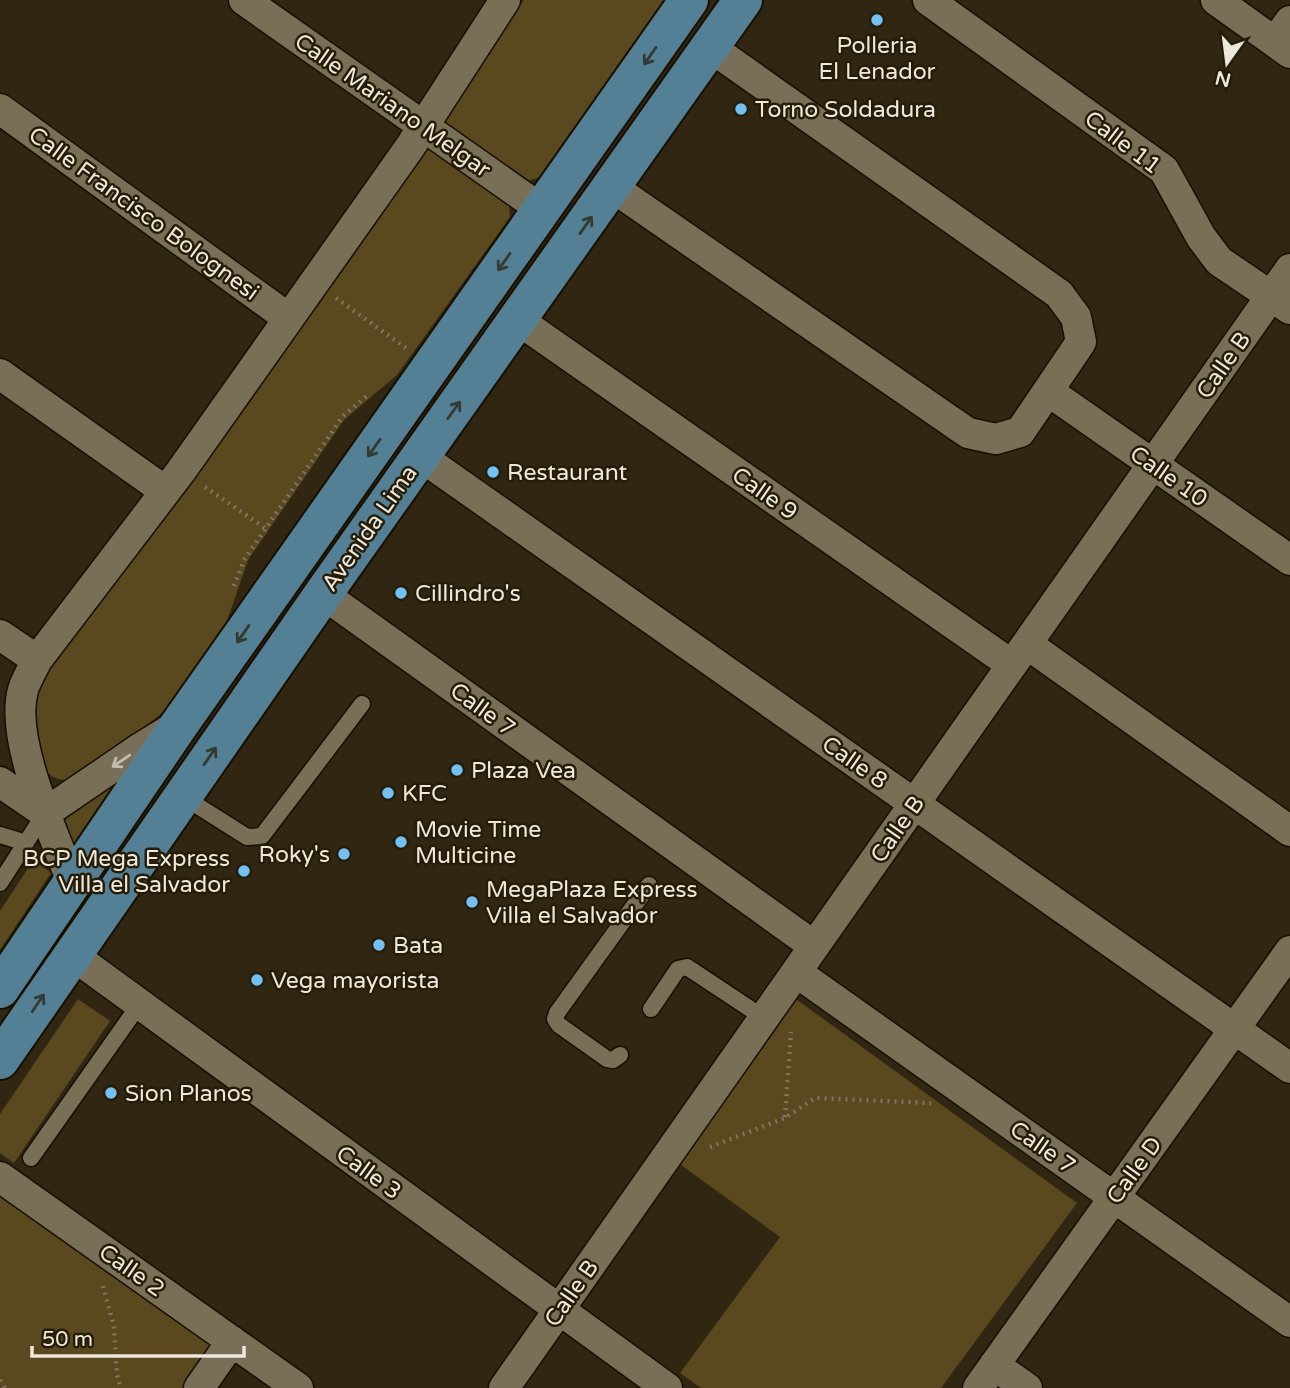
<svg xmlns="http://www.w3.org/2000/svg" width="1290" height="1388" viewBox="0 0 1290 1388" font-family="'Varela Round',sans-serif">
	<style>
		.green { fill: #5a481e }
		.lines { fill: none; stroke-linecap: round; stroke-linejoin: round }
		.service-casing { stroke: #180f00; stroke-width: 19 }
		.minor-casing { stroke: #180f00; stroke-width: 33 }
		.primary-casing { stroke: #180f00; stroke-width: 42 }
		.path { stroke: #7d7463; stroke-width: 4.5; stroke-dasharray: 2 5; stroke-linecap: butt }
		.service { stroke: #796f57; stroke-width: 16 }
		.minor { stroke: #796f57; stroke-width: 30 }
		.primary { stroke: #538094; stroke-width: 38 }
		.oneway { stroke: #343b32 }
		.oneway2 { stroke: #c5bdad }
		.poi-dot { fill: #71c1f5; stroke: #261d08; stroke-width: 2.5 }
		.labels { text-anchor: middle; stroke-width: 5; stroke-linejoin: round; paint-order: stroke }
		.poi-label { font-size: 23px; fill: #eee7db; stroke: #261d08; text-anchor: start }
		.street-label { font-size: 23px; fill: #eee7db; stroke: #261d08 }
	</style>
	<rect width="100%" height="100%" fill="#302611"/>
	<!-- green -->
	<path class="green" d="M524,0H667L546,172C539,179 533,180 523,180L444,124L445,110Z
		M428,146L509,204L510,217L397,375L344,420L248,560L227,621L166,710L76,779C71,779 64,781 59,779C33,774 31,719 33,698C34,691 38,684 41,677Z
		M120,777L68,856L57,826Z
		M34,859L51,873L0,950V911Z
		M789,994L1077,1203L941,1388H701L680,1373L780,1237L670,1157Z
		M78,999L110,1021L14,1163L0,1153V1114Z
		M0,1193L214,1347L185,1388H0Z"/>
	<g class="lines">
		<defs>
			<path id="service" d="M182,796L247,837L262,836L362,704
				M0,835L26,843
				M0,883L45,813
				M651,1009L678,969L687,967L764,1018
				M620,1055L613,1060L607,1059L559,1025L555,1019L557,1013L649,885
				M31,1158L139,1005"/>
			<path id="minor" d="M244,0L541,209
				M928,0L1164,170L1201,237L1219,261L1290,309
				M1216,0L1290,53
				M1275,42L1290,21
				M0,109L288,318
				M612,187L968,433L996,439L1020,432L1081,342L1076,317L1059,294L710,47
				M518,320L1012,665
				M0,374L165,491
				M1048,391L1290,560
				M420,456L1290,1068
				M323,594L814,946
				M0,635L37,660
				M1027,644L1290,831
				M0,782L45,813
				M45,813L142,747L176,726
				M72,882C54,834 9,740 23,690C26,680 32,670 37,660L181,471L410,147L505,0
				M71,954L667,1388
				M796,972L1290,1322
				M0,1177L298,1388
				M994,1365L1027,1388
				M199,1388L232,1341
				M504,1388L1290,269
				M978,1388L1290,951"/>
			<path id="primary" d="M0,989L179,725L689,0
				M0,1060L323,594L743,0"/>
		</defs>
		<!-- service casing -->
		<use href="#service" class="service-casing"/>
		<!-- minor casing -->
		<use href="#minor" class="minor-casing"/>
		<!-- primary casing -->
		<use href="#primary" class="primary-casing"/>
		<!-- path -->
		<path class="path" d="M336,298L406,348
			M205,487L265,528
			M234,586L244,560L343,416L369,394
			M785,1117L791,1032
			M710,1147L785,1118L815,1098L931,1103
			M103,1286L114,1326L117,1375L121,1388
			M0,1380L5,1388"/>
		<!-- service -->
		<use href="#service" class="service"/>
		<!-- minor -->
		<use href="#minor" class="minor"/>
		<!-- primary -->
		<use href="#primary" class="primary"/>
	</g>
	<!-- one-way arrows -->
	<defs><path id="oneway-shaft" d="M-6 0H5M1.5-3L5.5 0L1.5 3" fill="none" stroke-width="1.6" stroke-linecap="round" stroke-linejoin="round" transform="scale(1.75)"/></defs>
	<g class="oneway">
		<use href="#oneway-shaft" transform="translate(650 56) rotate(125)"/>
		<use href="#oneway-shaft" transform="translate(586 225) rotate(-55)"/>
		<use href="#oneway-shaft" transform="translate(504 262) rotate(125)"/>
		<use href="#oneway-shaft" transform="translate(454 410) rotate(-54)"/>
		<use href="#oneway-shaft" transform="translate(374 448) rotate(125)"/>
		<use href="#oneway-shaft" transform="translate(243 634) rotate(125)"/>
		<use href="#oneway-shaft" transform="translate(210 756) rotate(-55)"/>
		<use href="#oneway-shaft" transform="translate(38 1003) rotate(-56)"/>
	</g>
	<use class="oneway2" href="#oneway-shaft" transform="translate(121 761) rotate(146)"/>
	<!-- markers -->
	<g class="poi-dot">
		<circle cx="877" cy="20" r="7"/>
		<circle cx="741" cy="109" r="7"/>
		<circle cx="493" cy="472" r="7"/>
		<circle cx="401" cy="593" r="7"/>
		<circle cx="457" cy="770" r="7"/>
		<circle cx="388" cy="793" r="7"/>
		<circle cx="401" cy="842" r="7"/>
		<circle cx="344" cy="854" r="7"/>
		<circle cx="244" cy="871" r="7"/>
		<circle cx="472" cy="902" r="7"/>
		<circle cx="379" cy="945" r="7"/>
		<circle cx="257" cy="980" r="7"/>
		<circle cx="111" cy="1093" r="7"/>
	</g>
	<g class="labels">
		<!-- poi labels -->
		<g class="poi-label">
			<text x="877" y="53" text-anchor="middle">Polleria<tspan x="877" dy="26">El Lenador</tspan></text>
			<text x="755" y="117">Torno Soldadura</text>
			<text x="507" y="480">Restaurant</text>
			<text x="415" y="601">Cillindro's</text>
			<text x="471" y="778">Plaza Vea</text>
			<text x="402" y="801">KFC</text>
			<text x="415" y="837">Movie Time<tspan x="415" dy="26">Multicine</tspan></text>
			<text x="330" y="862" text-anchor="end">Roky's</text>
			<text x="230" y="866" text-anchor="end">BCP Mega Express<tspan x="230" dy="26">Villa el Salvador</tspan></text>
			<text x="486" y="897">MegaPlaza Express<tspan x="486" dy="26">Villa el Salvador</tspan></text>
			<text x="393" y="953">Bata</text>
			<text x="271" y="988">Vega mayorista</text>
			<text x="125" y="1101">Sion Planos</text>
		</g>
		<!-- street labels -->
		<g class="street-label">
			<text transform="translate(393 105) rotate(35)" y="8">Calle Mariano Melgar</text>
			<text transform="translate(1123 142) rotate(37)" y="8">Calle 11</text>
			<text transform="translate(144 213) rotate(36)" y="8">Calle Francisco Bolognesi</text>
			<text transform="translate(1223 365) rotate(-55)" y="8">Calle B</text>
			<text transform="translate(1169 476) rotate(35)" y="8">Calle 10</text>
			<text transform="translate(765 493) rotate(35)" y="8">Calle 9</text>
			<text transform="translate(369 528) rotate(-55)" y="8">Avenida Lima</text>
			<text transform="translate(483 709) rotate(36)" y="8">Calle 7</text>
			<text transform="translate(855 762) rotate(35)" y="8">Calle 8</text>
			<text transform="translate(897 829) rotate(-55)" y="8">Calle B</text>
			<text transform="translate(1043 1147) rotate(35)" y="8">Calle 7</text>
			<text transform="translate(1134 1170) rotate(-54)" y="8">Calle D</text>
			<text transform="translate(369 1172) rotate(36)" y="8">Calle 3</text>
			<text transform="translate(132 1270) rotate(35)" y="8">Calle 2</text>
			<text transform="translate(571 1293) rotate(-55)" y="8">Calle B</text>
		</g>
	</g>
	<!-- north arrow -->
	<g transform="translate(1227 63) rotate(194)" stroke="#261d08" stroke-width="5" paint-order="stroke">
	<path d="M0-5L12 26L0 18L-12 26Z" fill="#eee7db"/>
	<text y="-10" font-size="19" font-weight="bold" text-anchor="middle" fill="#eee7db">N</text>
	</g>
	<!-- scale -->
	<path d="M32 1346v10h212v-10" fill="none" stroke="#eee7db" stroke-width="3.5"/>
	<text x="42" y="1346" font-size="21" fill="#eee7db" stroke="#261d08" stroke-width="5" paint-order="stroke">50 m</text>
</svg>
